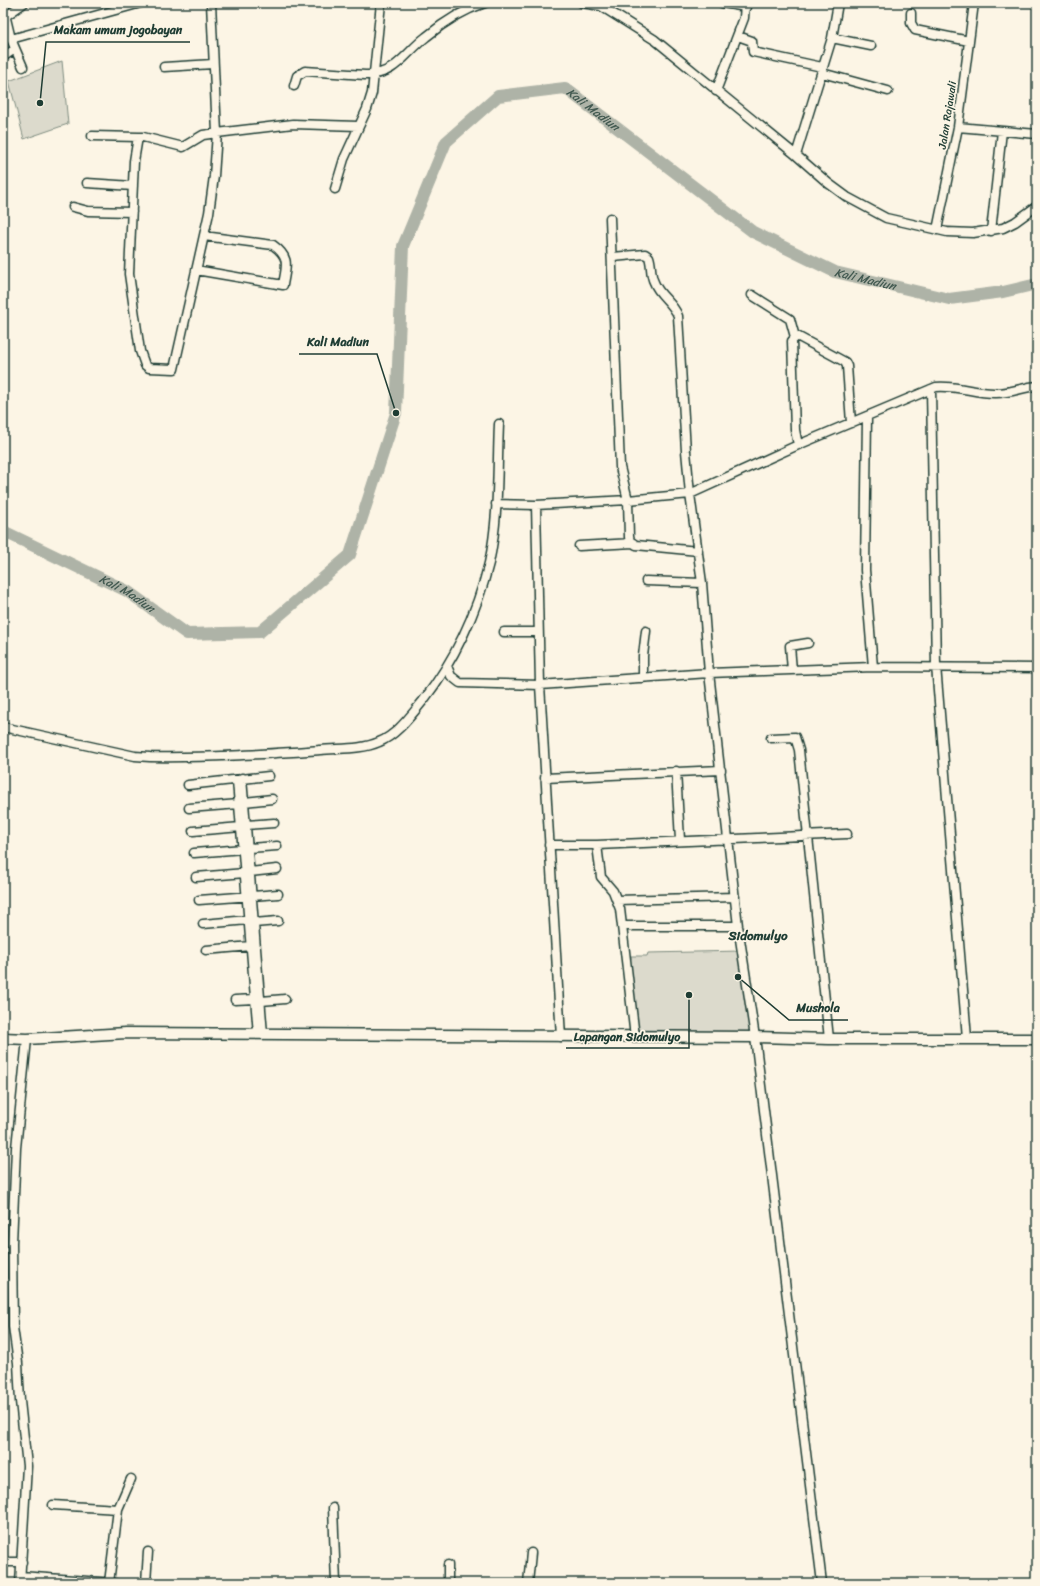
<svg xmlns="http://www.w3.org/2000/svg" width="1040" height="1586" viewBox="0 0 1040 1586" font-family="Sriracha,sans-serif">
	<style>
		.green { fill: #dcdacc; stroke: #7e8c80 }
		.lines { fill: none; stroke-linecap: round; stroke-linejoin: round }
		.river { stroke: #aeb3a7; stroke-width: 12 }
		.minor-casing { stroke: #1f3d34; stroke-width: 11 }
		.major-casing { stroke: #1f3d34; stroke-width: 13 }
		.minor { stroke: #fcf5e5; stroke-width: 8 }
		.major { stroke: #fcf5e5; stroke-width: 10 }
		.labels { text-anchor: middle; stroke-width: 3.5; stroke-linejoin: round; paint-order: stroke }
		.street-label { font-size: 11px; fill: #1f3d34; stroke: #fcf5e5 }
		.water-label { font-size: 12px; font-style: italic; fill: #435a51; stroke: #fcf5e5 }
		.quarter-label { font-size: 13px; font-weight: bold; fill: #1f3d34; stroke: #fcf5e5 }
		.leader { fill: none; stroke: #1f3d34; stroke-width: 1.5 }
		.callout-dot { fill: #1f3d34; stroke: #fcf5e5; stroke-width: 1.5 }
		.callout-label { font-size: 12px; text-anchor: middle; font-weight: bold; fill: #1f3d34; stroke: #fcf5e5; stroke-width: 3.5; stroke-linejoin: round; paint-order: stroke }
	</style>
	<rect width="100%" height="100%" fill="#fcf5e5"/>
	<filter id="ink" filterUnits="userSpaceOnUse"><feTurbulence type="fractalNoise" baseFrequency=".025" numOctaves="2"/><feDisplacementMap in="SourceGraphic" scale="8" xChannelSelector="R" yChannelSelector="G"/><feConvolveMatrix kernelMatrix="1 2 1 2 8 2 1 2 1" color-interpolation-filters="sRGB"/></filter>
	<g filter="url(#ink)">
		<!-- green -->
		<path class="green" d="M62,61L68,124L24,139L9,81Z
			M741,951L752,1032L636,1031L627,959H631V956H647L648,953Z"/>
		<g class="lines">
			<!-- river -->
			<path class="river" id="s1" d="M3,531L127,591L187,634L260,632L350,555L396,413L403,246L446,142L498,96L565,88L753,232L835,272L949,299L1003,292L1037,284"/>
			<defs>
				<path id="minor" d="M211,3L217,133L214,176L209,213L174,369L149,368L145,365L140,351L129,274L134,161L138,137H143L183,147L203,135L217,133L293,124L358,126
					M582,3L601,6L655,40L796,155L828,183L847,197L886,218L947,232L973,233L1003,228L1015,222L1037,206
					M722,3L746,7
					M3,6L11,39L23,67
					M911,13V23L915,30L969,41
					M3,18L24,3
					M738,36L752,41L753,52L822,67
					M832,38L871,46
					M11,39L141,3
					M3,57L15,49
					M164,67L213,64
					M822,73L888,91
					M294,86L297,76L305,71L365,75C396,75 404,54 426,37C444,22 463,10 485,3
					M716,91L744,18L745,3
					M958,127L1037,134
					M92,136L139,137
					M796,155L832,38L838,3
					M87,183L133,186
					M335,189L344,159L367,109L372,93L381,3
					M73,207L88,211L132,212
					M610,218L620,467L628,500L629,537L630,541L636,545L698,551
					M937,230L958,127L974,3
					M991,231L1002,131
					M613,257L645,254L649,257C652,265 650,275 654,282C659,296 673,302 678,316L686,451L690,494L702,583L709,673L738,926L755,1037L822,1583
					M196,270L283,285C286,266 291,258 273,245L204,236
					M752,295L790,319L795,337
					M931,389L936,666L967,1038
					M867,417L865,570L873,667
					M798,445L795,430L792,341L797,336L845,362L847,366L851,423
					M496,504L536,505L628,500L690,494L798,445L936,387C956,385 975,393 994,393C1009,394 1023,387 1037,386
					M536,505L540,685L561,1037
					M579,546L633,543
					M646,581L702,583
					M504,632H537
					M447,666L451,676L460,683L540,685L709,673L873,667L1037,668
					M792,670L790,646L808,643
					M643,678V656L646,631
					M3,727L135,756L150,757C207,758 263,754 320,750C339,748 361,750 379,742C397,735 411,715 423,701C454,661 477,612 489,563C499,518 497,470 499,424
					M771,738L795,737L799,750L829,1039
					M676,771L680,840
					M242,778L263,1034
					M545,778L721,770
					M237,781L258,1034
					M188,785L269,776
					M244,802L272,799
					M189,808L239,804
					M246,825L274,823
					M193,831L241,827
					M549,845H597L847,834
					M597,845L601,877L613,891L620,909L635,1037
					M248,848L277,846
					M194,853L243,849
					M250,872L277,869
					M196,877L245,873
					M199,900L278,894
					M617,900L735,897
					M254,923L278,921
					M203,924L248,920
					M622,926H738
					M206,950L251,946
					M235,1000L255,999
					M261,1001L285,999
					M53,1505L118,1509
					M333,1508L336,1583
					M3,1562H22
					M448,1565V1583
					M21,1576L114,1583
					M20,1583L27,1466L20,1401L18,1363L13,1327L12,1243L16,1148L27,1039
					M109,1583L118,1509L131,1479
					M146,1583L148,1552
					M528,1583L531,1553"/>
				<path id="major" d="M3,1038L27,1039L126,1033L755,1037L829,1039H1037"/>
			</defs>
			<!-- minor casing -->
			<use href="#minor" class="minor-casing"/>
			<!-- major casing -->
			<use href="#major" class="major-casing"/>
			<!-- minor -->
			<use href="#minor" class="minor"/>
			<!-- major -->
			<use href="#major" class="major"/>
		</g>
	</g>
	<g class="labels">
		<!-- street labels -->
		<g class="street-label">
			<text transform="translate(947 115) rotate(-81)" y="4">Jalan Rajawali</text>
		</g>
		<!-- water labels -->
		<g class="water-label">
			<text dy="4" stroke="none"><textPath href="#s1" startOffset="1004">Kali Madiun</textPath></text>
			<text dy="4" stroke="none"><textPath href="#s1" startOffset="1328">Kali Madiun</textPath></text>
			<text dy="4" stroke="none"><textPath href="#s1" startOffset="139">Kali Madiun</textPath></text>
		</g>
		<!-- quarter labels -->
		<g class="quarter-label">
			<text x="758" y="940">Sidomulyo</text>
		</g>
	</g>
	<!-- callouts -->
	<path class="leader" d="M40 103L46 42H190M396 413L377 354H299M738 977L789 1020H848M689 995L689 1048H566"/>
	<g class="callout-dot">
		<circle cx="40" cy="103" r="4"/>
		<circle cx="396" cy="413" r="4"/>
		<circle cx="738" cy="977" r="4"/>
		<circle cx="689" cy="995" r="4"/>
	</g>
	<g class="callout-label">
		<text x="118" y="34">Makam umum jogobayan</text>
		<text x="338" y="346">Kali Madiun</text>
		<text x="818" y="1012">Mushola</text>
		<text x="627" y="1041">Lapangan Sidomulyo</text>
	</g>
	<!-- margin -->
	<rect width="1040" height="1586" fill="none" stroke="#fcf5e5" stroke-width="16"/>
	<rect x="8" y="8" width="1024" height="1570" fill="none" stroke="#1f3d34" stroke-width="1.5" filter="url(#ink)"/>
</svg>
